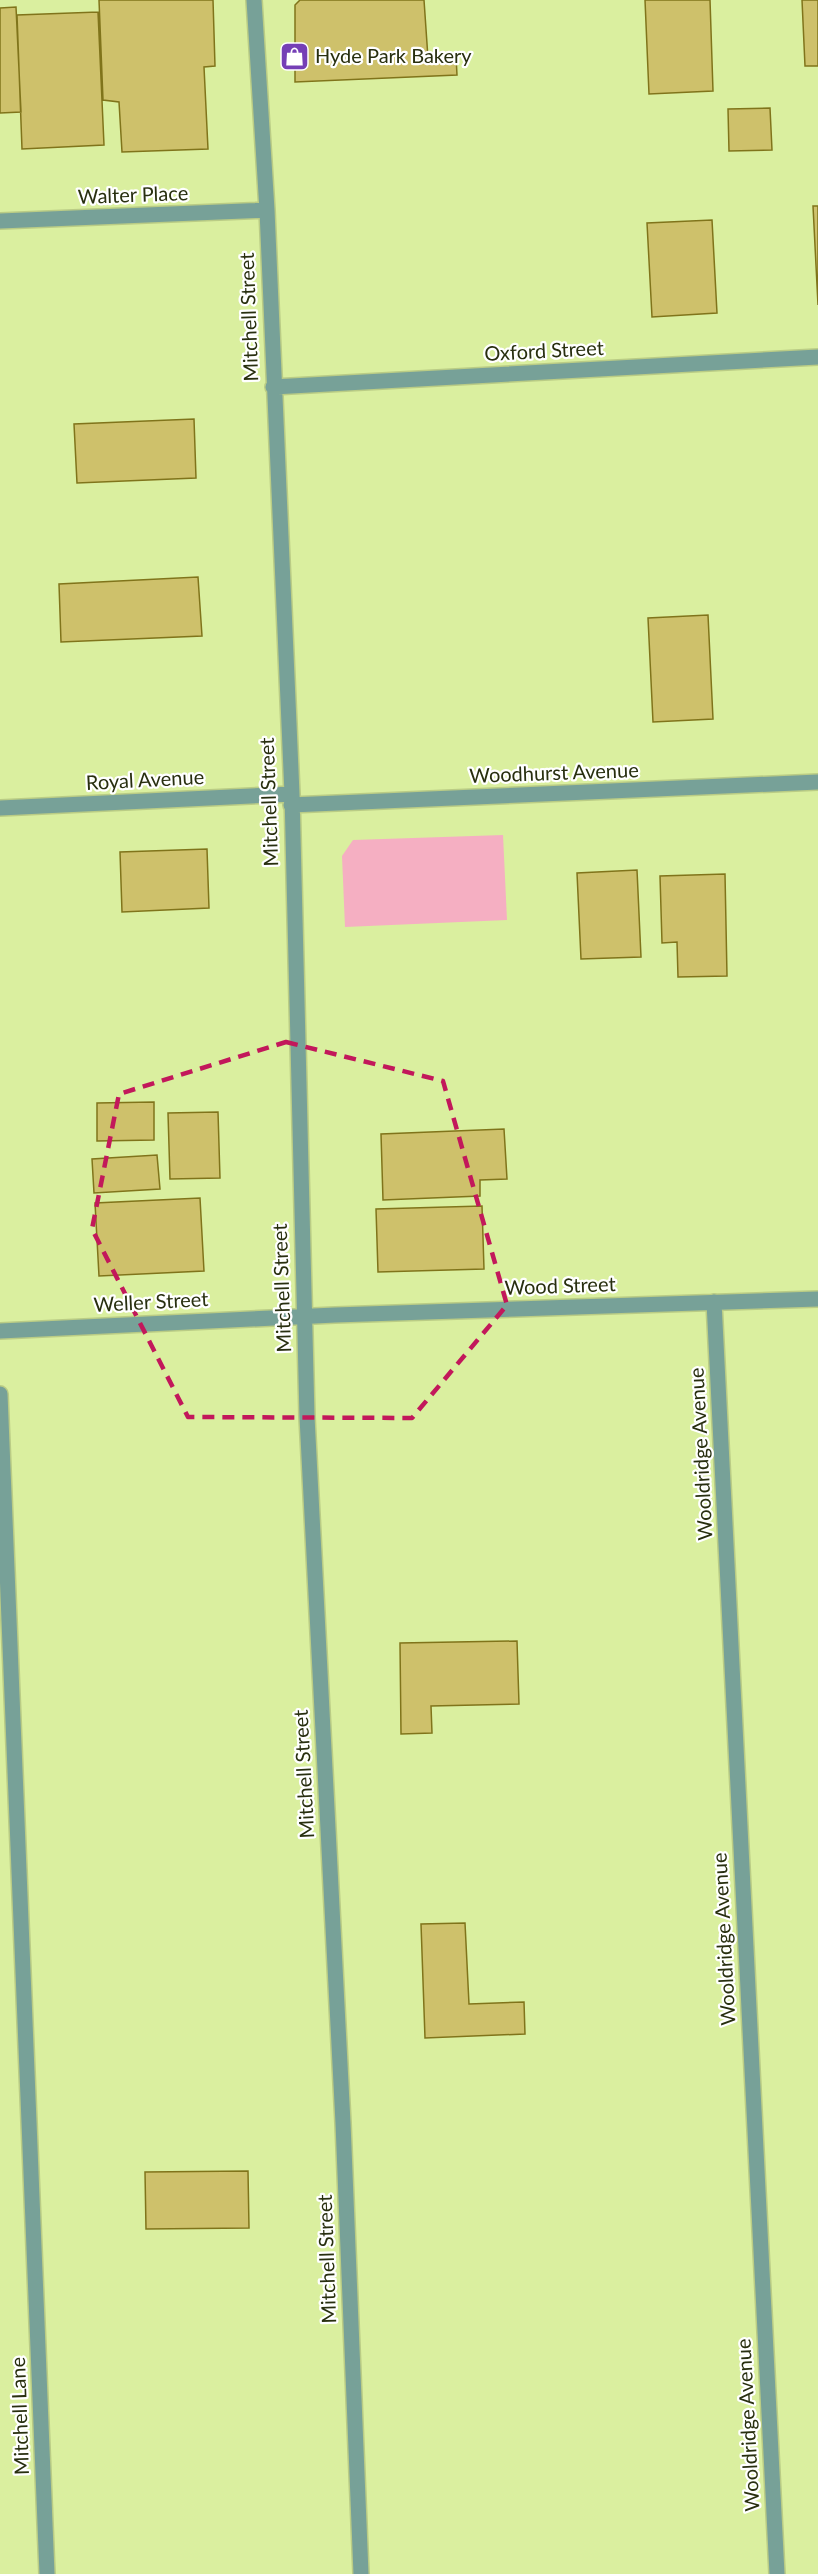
<svg xmlns="http://www.w3.org/2000/svg" width="818" height="2574" viewBox="0 0 818 2574" font-family="Lato,sans-serif">
	<style>
		.green { fill: #f5afc2 }
		.building { fill: #cec16b; stroke: #80741b; stroke-width: 1.5 }
		.lines { fill: none; stroke-linecap: round; stroke-linejoin: round }
		.minor-casing { stroke: #bacc85; stroke-width: 18 }
		.minor { stroke: #77a198; stroke-width: 15 }
		.marked { fill: none; stroke: #c2185b; stroke-width: 4.5; stroke-dasharray: 12 8; stroke-linejoin: round }
		.labels { text-anchor: middle; stroke-width: 4.5; stroke-linejoin: round; paint-order: stroke }
		.poi-label { font-size: 20px; fill: #282f0f; stroke: #fff; text-anchor: start }
		.street-label { font-size: 20px; fill: #282f0f; stroke: #fff }
	</style>
	<rect width="100%" height="100%" fill="#daef9f"/>
	<!-- green -->
	<path class="green" d="M503,835L507,920L345,927L342,856L353,840Z"/>
	<!-- building -->
	<path class="building" d="M99,0H213L215,66L204,67L208,149L122,152L119,102L103,100Z
		M300,0H424L428,58L456,56L457,75L295,82V5Z
		M645,0H710L713,91L649,94Z
		M802,0H818V66H805Z
		M16,7L21,112L0,113V8Z
		M98,12L104,145L22,149L17,15Z
		M770,108L772,150L729,151L728,109Z
		M813,206H818V305Z
		M712,220L717,313L652,317L647,223Z
		M194,419L196,478L77,483L74,424Z
		M198,577L202,636L61,642L59,584Z
		M708,615L713,719L653,722L648,618Z
		M207,849L209,908L122,912L120,852Z
		M637,870L641,957L581,959L577,873Z
		M725,874L727,976L678,977L677,942L662,943L660,876Z
		M154,1102V1140L97,1141V1103Z
		M218,1112L220,1178L170,1179L168,1113Z
		M504,1129L507,1179L480,1180V1196L383,1200L381,1134Z
		M157,1155L160,1189L94,1193L92,1159Z
		M200,1198L204,1271L99,1276L95,1203Z
		M482,1206L484,1269L378,1272L376,1209Z
		M517,1641L519,1704L431,1706L432,1733L401,1734L400,1643Z
		M465,1923L469,2004L524,2002L525,2034L425,2038L421,1924Z
		M248,2171L249,2228L146,2229L145,2172Z"/>
	<g class="lines">
		<defs>
			<path id="minor" d="M254,0L267,210L292,794L307,1417L343,2123L361,2574
				M0,221L267,210
				M273,387L818,357
				M291,805L818,782
				M0,808L292,794
				M714,1302L777,2574
				M0,1331L335,1315L818,1299
				M0,1394L47,2574"/>
		</defs>
		<!-- minor casing -->
		<use href="#minor" class="minor-casing"/>
		<!-- minor -->
		<use href="#minor" class="minor"/>
	</g>
	<!-- marked area -->
	<path class="marked" d="M286,1042L443,1081L507,1305L412,1418L188,1417L92,1229L119,1094Z"/>
	<!-- icons -->
	<defs>
		<symbol id="shop-square" viewBox="-11 -11 22 22"><rect x="-9" y="-9" width="18" height="18" rx="4" fill="#753fb6" stroke="#fff"/><path d="M-5-2.5h2.3a2.7 3.5 0 0 1 5.4 0H5L5.5 6h-11ZM-1.5-2.5h3a1.5 2.3 0 0 0-3 0Z" fill="#fff"/></symbol>
	</defs>
	<g fill-rule="evenodd">
		<use href="#shop-square" x="278" y="40" width="33" height="33"/>
	</g>
	<g class="labels">
		<!-- poi labels -->
		<g class="poi-label">
			<text x="315" y="63">Hyde Park Bakery</text>
		</g>
		<!-- street labels -->
		<g class="street-label">
			<text transform="translate(133 195) rotate(-2)" y="7">Walter Place</text>
			<text transform="translate(249 317) rotate(-92)" y="7">Mitchell Street</text>
			<text transform="translate(544 351) rotate(-3)" y="7">Oxford Street</text>
			<text transform="translate(554 773) rotate(-2)" y="7">Woodhurst Avenue</text>
			<text transform="translate(145 780) rotate(-3)" y="7">Royal Avenue</text>
			<text transform="translate(269 802) rotate(-92)" y="7">Mitchell Street</text>
			<text transform="translate(560 1286) rotate(-2)" y="7">Wood Street</text>
			<text transform="translate(282 1288) rotate(-92)" y="7">Mitchell Street</text>
			<text transform="translate(151 1302) rotate(-3)" y="7">Weller Street</text>
			<text transform="translate(701 1454) rotate(-93)" y="7">Wooldridge Avenue</text>
			<text transform="translate(304 1774) rotate(-93)" y="7">Mitchell Street</text>
			<text transform="translate(724 1939) rotate(-93)" y="7">Wooldridge Avenue</text>
			<text transform="translate(327 2259) rotate(-92)" y="7">Mitchell Street</text>
			<text transform="translate(20 2416) rotate(-92)" y="7">Mitchell Lane</text>
			<text transform="translate(748 2425) rotate(-93)" y="7">Wooldridge Avenue</text>
		</g>
	</g>
</svg>
